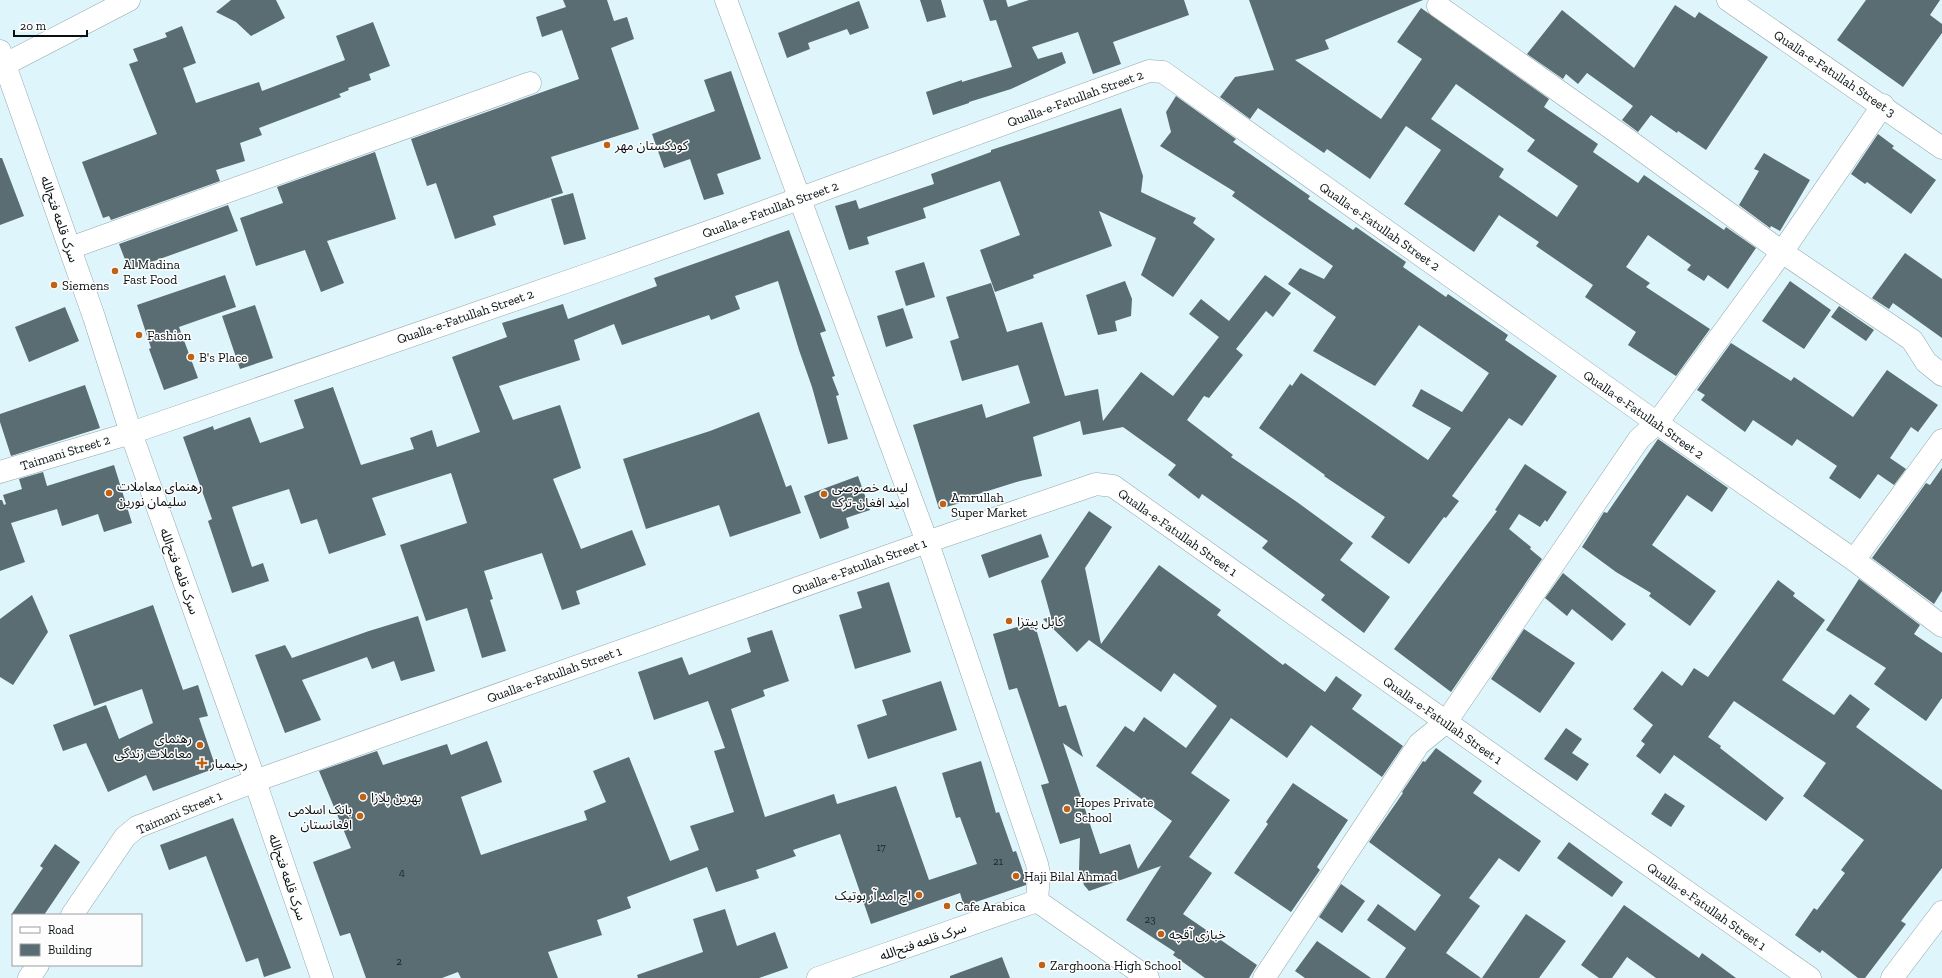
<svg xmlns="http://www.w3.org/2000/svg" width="1942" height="978" viewBox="0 0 1942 978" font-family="'Zilla Slab','Noto Sans Arabic',serif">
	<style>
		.building { fill: #596d72; fill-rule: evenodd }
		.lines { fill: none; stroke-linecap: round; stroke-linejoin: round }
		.minor-casing { stroke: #92a7ac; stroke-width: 23 }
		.major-casing { stroke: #92a7ac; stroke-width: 23 }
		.minor { stroke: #fff; stroke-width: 22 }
		.major { stroke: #fff; stroke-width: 22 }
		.poi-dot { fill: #c06216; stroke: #fdfdfd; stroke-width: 1.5 }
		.labels { text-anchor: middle; stroke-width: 3; stroke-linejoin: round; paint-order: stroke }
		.number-label { font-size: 11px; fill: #1c272a }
		.street-label { font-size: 13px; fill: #081012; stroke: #fdfdfd }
		.poi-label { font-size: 13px; fill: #081012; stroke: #fdfdfd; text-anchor: start }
	</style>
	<rect width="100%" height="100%" fill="#def5fb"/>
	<!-- building -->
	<path class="building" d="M231,0H276L285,18L251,36L236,22L216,12Z
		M563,0H607L614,21L627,17L634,39L611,48L639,129L551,157L563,193L493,216L496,225L455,239L436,183L427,186L411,139L579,79L562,30L542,37L536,17L566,7Z
		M920,0H941L946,17L927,22Z
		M983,0H1006L1008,7L1029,0H1184L1189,15L1113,42L1121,64L1093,74L1078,32L1032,47L1038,59L1062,52L1066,63L1011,89L969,102V103L933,115L926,92L962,80V82L1012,67L996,20L990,21Z
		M1249,0H1423L1325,40L1329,49L1295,60L1381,119L1422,59L1397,42L1421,8L1549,99L1544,107L1598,144L1593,152L1638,183L1644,175L1724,230L1726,227L1756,248L1728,289L1708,275L1704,281L1687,270L1691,265L1648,235L1626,267L1650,283L1646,287L1710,329L1676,376L1628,345L1636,332L1585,297L1593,285L1536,246L1539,242L1499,215L1474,252L1404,204L1441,150L1406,126L1370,179L1327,149L1324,153L1258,108L1250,119L1220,97L1235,77L1274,70ZM1456,84L1535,140L1527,151L1578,186L1557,217L1499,177L1504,169L1431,119Z
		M1866,0H1940L1930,15L1942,24V33L1903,87L1837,40Z
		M859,1L869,28L850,35L847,29L808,43L810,49L787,58L778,33Z
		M1675,5L1695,18L1699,12L1768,57L1706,150L1678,131L1677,133L1651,115L1638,132L1622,120L1633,106L1587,73L1578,84L1566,74L1563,79L1527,54L1562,10L1634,68Z
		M373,22L390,66L369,74L371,80L348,88L349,90L339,94L341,97L259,128L262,135L240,143L245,161L216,170L220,181L111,220L109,216L103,218L82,162L157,134L129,64L138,61L133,49L167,37L165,33L182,26L196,63L183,68L196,103L259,82L262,91L345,60L336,36Z
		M731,71L761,159L717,174L724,194L704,200L690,159L664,168L652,134L715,111L704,80Z
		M1176,96L1236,139L1233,142L1310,196L1308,199L1353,230L1356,227L1406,262L1403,267L1446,297L1448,294L1508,335L1505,340L1557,376L1522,426L1509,418L1452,496L1459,501L1446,518L1444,517L1409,564L1371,537L1385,517L1324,476L1325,475L1259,428L1290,384L1292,386L1301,373L1428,460L1451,428L1412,406L1421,389L1462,412L1489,373L1419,325L1375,386L1313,351L1336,317L1288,284L1300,268L1324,279L1333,266L1232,196L1235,192L1160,146L1171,132L1166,112Z
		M1121,108L1143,176L1141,192L1196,218L1193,223L1215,239L1173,297L1141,275L1156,238L1099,211L1112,246L1033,275L1034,278L995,292L980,250L1020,235L1000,181L923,208L926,218L867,237L869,244L849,250L835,206L856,200L859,209L934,184L931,174L991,152V150Z
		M1878,134L1894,146L1892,148L1936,180L1911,214L1867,182L1865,184L1851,174Z
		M375,152L396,219L327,241L344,283L321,292L305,250L256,266L240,218L283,203L277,187Z
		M1764,153L1810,180L1780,231L1771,226L1770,228L1739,205L1759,171L1754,169Z
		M0,158H2L24,216L0,225Z
		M573,193L586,239L564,245L551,199Z
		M228,205L238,231L129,270L119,244Z
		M789,230L826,331L820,333L835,376L832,377L839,395L836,396L848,439L828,444L812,387L799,350L778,281L735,296L740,309L711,320L709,315L622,345L614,324L574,340L580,360L499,386L513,420L560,405L581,468L553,479L581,549L632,530L646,565L576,591L580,604L562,610L542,553L484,571L493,599L490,600L506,651L482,658L467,608L426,621L400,545L467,523L451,473L372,498L386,535L329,554L317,519L301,524L289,489L232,507L252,567L263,563L269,581L232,593L208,521L212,519L183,437L213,426L214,430L250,417L260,443L304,428L294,400L333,387L361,465L414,449L410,438L432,430L437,447L480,432L452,357L507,337L502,323L563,304L568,319L657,286L654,278Z
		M1905,253L1942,279V338L1893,303L1889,309L1872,298Z
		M924,262L935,297L906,306L895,271Z
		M225,275L236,307L179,327L198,378L164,390L149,349L151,348L137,305Z
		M1265,275L1291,293L1273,317L1266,311L1236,349L1243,355L1209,398L1204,396L1187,420L1233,455L1231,457L1297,502L1353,543L1340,560L1390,597L1364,633L1321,600L1325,595L1262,548L1268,541L1202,494L1199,499L1168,475L1176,465L1123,427L1083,435L1080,421L1033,437L1042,476L1020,481L959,500L960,503L939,509L913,425L982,404L986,418L1030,403L1018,365L962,381L950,341L959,338L946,297L991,283L1007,332L1042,322L1065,396L1098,389L1103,421L1141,372L1173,396L1219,337L1189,314L1201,299L1229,321Z
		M1125,281L1132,299L1131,316L1115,321L1117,331L1098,335L1086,295Z
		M1790,281L1831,310L1804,349L1762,321Z
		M255,305L273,358L240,369L222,316Z
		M1839,306L1874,330L1866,341L1831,317Z
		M65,307L79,341L29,362L15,327Z
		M903,308L913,338L886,347L877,316Z
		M1731,343L1791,381L1794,377L1853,417L1887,370L1938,405L1918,432L1911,427L1890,458L1906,469L1894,485L1878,474L1860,499L1829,478L1837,466L1797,439L1792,446L1753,420L1745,432L1701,400L1705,395L1697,390Z
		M85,385L100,428L11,456L0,422V414Z
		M759,412L786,487L791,485L801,513L730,537L719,505L646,529L623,459L710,431Z
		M1658,439L1728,488L1712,512L1687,495L1652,545L1716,591L1690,626L1649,596L1651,593L1616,572L1582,547L1604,512L1607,513Z
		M1525,464L1567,492L1547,522L1545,520L1540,527L1519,514L1509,529L1531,547L1530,549L1542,559L1451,692L1394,649L1497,511L1495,510Z
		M114,465L132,523L104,532L98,514L62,526L57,509L11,523L25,562L0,571V500H2L4,505L6,504L3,495L22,489L19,479L43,472L47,486Z
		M1942,468V591L1934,604L1872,558L1926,483L1930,485Z
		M858,476L870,510L846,518L849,528L820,539L804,496Z
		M1089,511L1112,527L1085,568L1101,644L1159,565L1221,610L1217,615L1283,665L1285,663L1325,692L1336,676L1362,695L1352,709L1403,746L1382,777L1311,725L1287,758L1231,718L1191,773L1230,800L1189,857L1212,873L1183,914L1257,965L1249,978H1205L1173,955L1175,952L1126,920L1161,866L1089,891L1084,885L1079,870L1080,838L1060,844L1041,785L1049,783L1017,688L1009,690L993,634L1034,622L1059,707L1066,705L1083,757L1063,743L1100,854L1130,844L1138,869L1172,821L1096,766L1125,726L1134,732L1144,717L1186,748L1217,706L1174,673L1161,692L1089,640L1077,652L1043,619L1051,617L1041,581Z
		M1041,534L1049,557L989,578L981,555Z
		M1563,573L1626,624L1612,641L1572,609L1567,616L1545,598Z
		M1859,579L1920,625L1914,634L1942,653V698L1926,721L1874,684L1886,668L1826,630Z
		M1778,580L1795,593L1793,596L1825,620L1782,680L1834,715L1850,694L1870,709L1856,727L1942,790V868L1901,921L1906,924L1865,978H1858L1822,950L1820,953L1795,935L1814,908L1817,910L1845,873L1841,870L1864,840L1803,796L1826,763L1734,701L1708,737L1721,746L1720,748L1784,798L1766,821L1674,755L1660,774L1636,756L1645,744L1641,741L1653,725L1633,709L1662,671L1682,686L1694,668L1708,677Z
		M889,582L911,652L855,669L839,615L862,608L857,592Z
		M32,595L48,632L13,685L0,677V619Z
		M153,605L183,690L198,685L208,716L199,718L216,768L153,791L146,775L108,792L86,743L63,751L53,725L106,705L119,739L153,723L142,689L94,706L69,635Z
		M418,616L435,671L401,681L394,661L372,669L367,657L302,680L321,720L285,733L255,655L285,645L292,658L369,631Z
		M1524,629L1575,663L1540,713L1491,679Z
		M772,630L789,681L763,690L765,696L731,709L765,817L834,794L837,804L896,786L929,880L977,864L960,817L956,818L942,773L981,761L996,813L999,812L1013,852L1016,851L1026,880V885L964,906L960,893L871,924L840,834L793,850L796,856L756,870L759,878L716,892L707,867L627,897L631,908L597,920L602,935L548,952L558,978H461L458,972L442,978H366L350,933L340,936L313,862L351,848L319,771L377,751L383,765L447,744L451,755L487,741L502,782L461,797L481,855L587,820L584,811L606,802L593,771L629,757L670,861L699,850L690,826L734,812L714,751L725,748L708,701L654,720L638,672L682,657L689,675L751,652L747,638Z
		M941,681L957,730L868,759L857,725L887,715L882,700Z
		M1566,728L1582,739L1572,753L1589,764L1577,781L1544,759Z
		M1436,748L1482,781L1473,793L1541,841L1519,872L1499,858L1469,898L1480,906L1446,953L1481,978H1385L1406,948L1367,920L1378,904L1415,931L1441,895L1369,842L1403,793L1402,792L1423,761L1425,762Z
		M1293,783L1348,820L1317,867L1320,870L1291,912L1234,873L1268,824L1266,822Z
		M1665,793L1685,806L1671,827L1651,814Z
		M233,818L291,968L264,977L258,958L246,962L206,856L169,870L160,845Z
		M1569,842L1623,882L1612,897L1557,858Z
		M55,844L80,862L44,915H11L43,868L40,866Z
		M1341,884L1365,901L1342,933L1319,917Z
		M1624,905L1699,958L1702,953L1736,978H1656L1627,957L1612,978H1599L1581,965Z
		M725,909L737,946L775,932L788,968L759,978H638L637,975L703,952L693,919Z
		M1526,914L1566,941L1539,978H1482Z
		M1317,941L1371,978H1305L1295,971Z
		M1002,957L1010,978H950V976Z"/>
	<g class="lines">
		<defs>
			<path id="minor" d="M726,0L933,558L1037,864L1039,874L1037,901
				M1728,0L1942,148
				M1438,6L1628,140L1782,252L1912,340L1926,362L1942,375
				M0,67L129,0
				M70,248L530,83
				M0,472L131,433L609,267L719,228L1149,71L1163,72L1657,423L1854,560L1942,626
				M1854,560L1942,440
				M72,915L125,837L137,827L255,781L927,542L1096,484L1113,486L1569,809L1810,978
				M29,978L38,965
				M1264,978L1419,744L1446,722L1639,439L1657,423L1782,252L1883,105
				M1892,978L1942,912"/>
			<path id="major" d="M0,51L94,317L131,433L255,781L322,978
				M818,978L1037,901L1148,978"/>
		</defs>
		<!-- minor casing -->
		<use href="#minor" class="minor-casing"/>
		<!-- major casing -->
		<use href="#major" class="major-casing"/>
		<!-- minor -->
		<use href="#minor" class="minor"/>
		<!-- major -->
		<use href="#major" class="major"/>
	</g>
	<!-- markers -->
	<g class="poi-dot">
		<circle cx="607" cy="145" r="4"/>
		<circle cx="115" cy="271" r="4"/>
		<circle cx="54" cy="285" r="4"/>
		<circle cx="139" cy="335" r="4"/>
		<circle cx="191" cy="357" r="4"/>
		<circle cx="109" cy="493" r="4"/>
		<circle cx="824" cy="494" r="4"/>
		<circle cx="943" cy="504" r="4"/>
		<circle cx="1009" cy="621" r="4"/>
		<circle cx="200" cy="745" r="4"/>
		<path d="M200 757h4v4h4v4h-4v4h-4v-4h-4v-4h4z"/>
		<circle cx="363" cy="797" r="4"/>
		<circle cx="1067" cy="809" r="4"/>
		<circle cx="360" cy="816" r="4"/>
		<circle cx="1016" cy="876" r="4"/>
		<circle cx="919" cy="895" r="4"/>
		<circle cx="947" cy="906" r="4"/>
		<circle cx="1161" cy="934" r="4"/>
		<circle cx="1042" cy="965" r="4"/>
	</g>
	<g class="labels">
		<!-- number labels -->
		<g class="number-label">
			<text x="881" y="851">17</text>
			<text x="998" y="865">21</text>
			<text x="402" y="876">4</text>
			<text x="1150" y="923">23</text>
			<text x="399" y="965">2</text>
		</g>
		<!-- street labels -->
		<g class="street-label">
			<text transform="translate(1835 73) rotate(34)" y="5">Qualla-e-Fatullah Street 3</text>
			<text transform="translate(1075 98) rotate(-20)" y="5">Qualla-e-Fatullah Street 2</text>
			<text transform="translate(770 209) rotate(-20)" y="5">Qualla-e-Fatullah Street 2</text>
			<text transform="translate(60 219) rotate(71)" y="5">سرک قلعه فتح‌الله</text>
			<text transform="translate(1380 226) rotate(35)" y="5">Qualla-e-Fatullah Street 2</text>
			<text transform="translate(465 316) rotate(-19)" y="5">Qualla-e-Fatullah Street 2</text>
			<text transform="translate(1644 414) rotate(35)" y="5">Qualla-e-Fatullah Street 2</text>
			<text transform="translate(65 452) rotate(-17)" y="5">Taimani Street 2</text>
			<text transform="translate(1178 532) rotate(35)" y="5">Qualla-e-Fatullah Street 1</text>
			<text transform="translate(859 566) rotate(-20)" y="5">Qualla-e-Fatullah Street 1</text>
			<text transform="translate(180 571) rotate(70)" y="5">سرک قلعه فتح‌الله</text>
			<text transform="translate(554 674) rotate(-20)" y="5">Qualla-e-Fatullah Street 1</text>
			<text transform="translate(1443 720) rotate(35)" y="5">Qualla-e-Fatullah Street 1</text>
			<text transform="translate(179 812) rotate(-23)" y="5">Taimani Street 1</text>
			<text transform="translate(288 877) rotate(71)" y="5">سرک قلعه فتح‌الله</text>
			<text transform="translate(1707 906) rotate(35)" y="5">Qualla-e-Fatullah Street 1</text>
			<text transform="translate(923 941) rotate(-19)" y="5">سرک قلعه فتح‌الله</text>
		</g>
		<!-- poi labels -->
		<g class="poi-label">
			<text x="615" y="150">کودکستان مهر</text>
			<text x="123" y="269">Al Madina<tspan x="123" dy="15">Fast Food</tspan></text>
			<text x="62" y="290">Siemens</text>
			<text x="147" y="340">Fashion</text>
			<text x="199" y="362">B's Place</text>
			<text x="117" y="491">رهنمای معاملات<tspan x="117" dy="15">سلیمان نورین</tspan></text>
			<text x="832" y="492">لیسه خصوصی<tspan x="832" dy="15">امید افغان-ترک</tspan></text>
			<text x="951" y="502">Amrullah<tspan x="951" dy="15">Super Market</tspan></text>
			<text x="1017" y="626">کابل پیتزا</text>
			<text x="192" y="743" text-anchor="end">رهنمای<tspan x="192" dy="15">معاملات زندگی</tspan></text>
			<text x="210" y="768">رحیمیار</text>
			<text x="371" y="802">بهرین پلازا</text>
			<text x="1075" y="807">Hopes Private<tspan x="1075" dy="15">School</tspan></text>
			<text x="352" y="814" text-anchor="end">بانک اسلامی<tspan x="352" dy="15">افغانستان</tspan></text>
			<text x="1024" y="881">Haji Bilal Ahmad</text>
			<text x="911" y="900" text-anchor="end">اچ امد آر بوتیک</text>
			<text x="955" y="911">Cafe Arabica</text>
			<text x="1169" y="939">خبازی آقچه</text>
			<text x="1050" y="970">Zarghoona High School</text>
		</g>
	</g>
	<!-- legend -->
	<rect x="12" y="914" width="130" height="52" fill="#fdfdfd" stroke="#9b9e9f"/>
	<rect x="20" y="927" width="20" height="6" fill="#ffffff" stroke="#9b9e9f"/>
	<text x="48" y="934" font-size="12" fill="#081012">Road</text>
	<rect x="20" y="944" width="20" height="12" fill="#596d72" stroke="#9b9e9f"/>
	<text x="48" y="954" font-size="12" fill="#081012">Building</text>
	<!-- scale -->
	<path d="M14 30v6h73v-6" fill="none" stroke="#081012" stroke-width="2"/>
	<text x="20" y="30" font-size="12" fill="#081012" stroke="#fdfdfd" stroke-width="3" paint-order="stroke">20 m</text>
</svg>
